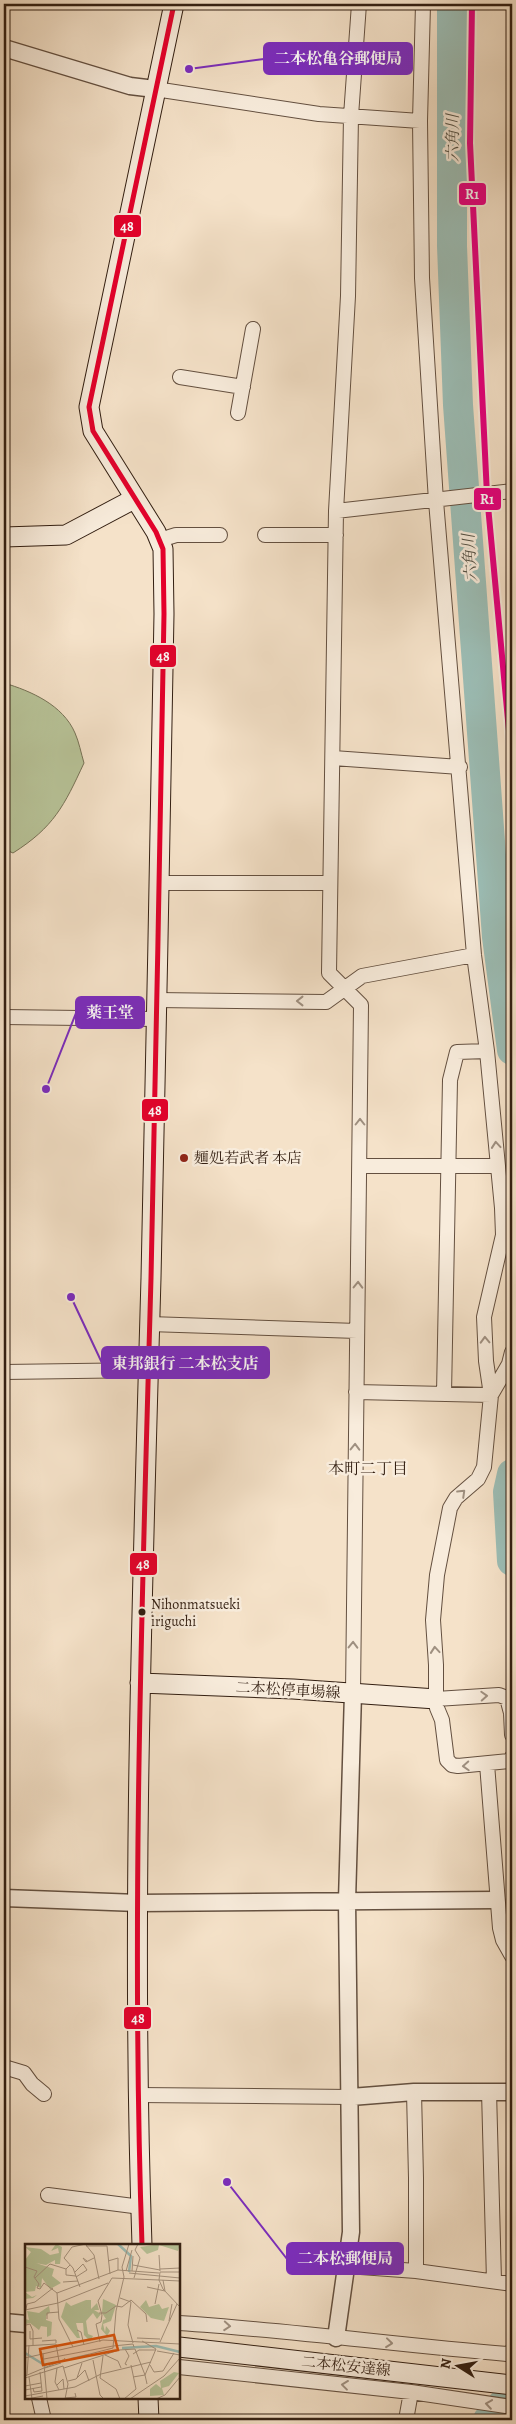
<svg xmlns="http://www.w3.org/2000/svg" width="516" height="2424" viewBox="0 0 516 2424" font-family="Alegreya,'Noto Serif JP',serif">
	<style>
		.green { fill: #b8c499; stroke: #767256 }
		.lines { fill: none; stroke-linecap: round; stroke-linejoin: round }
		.river { stroke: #9cbeb6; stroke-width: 30 }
		.minor-casing { stroke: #645040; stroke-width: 16 }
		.tertiary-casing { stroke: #645040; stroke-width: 19 }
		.secondary-casing { stroke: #331f12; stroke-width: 21 }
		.minor { stroke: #f8ecdc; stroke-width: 14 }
		.tertiary { stroke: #f8ecdc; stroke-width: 16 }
		.secondary { stroke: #f8ecdc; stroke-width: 19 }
		.bus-1-casing { stroke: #f8ecdc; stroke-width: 9 }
		.bus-1 { stroke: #e4002b; stroke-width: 5 }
		.rail-1-casing { stroke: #f8ecdc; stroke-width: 10 }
		.rail-1 { stroke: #e5007d; stroke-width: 6 }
		.oneway { stroke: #9f9081 }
		.poi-dot { fill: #8f2418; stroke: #f8ecdc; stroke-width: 2 }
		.bus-dot { fill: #331f12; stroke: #f8ecdc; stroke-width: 2 }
		.labels { text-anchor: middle; stroke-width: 5; stroke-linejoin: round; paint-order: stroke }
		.bus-label { font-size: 14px; fill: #331f12; stroke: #f8ecdc; text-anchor: start }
		.poi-label { font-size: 15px; fill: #331f12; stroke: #f8ecdc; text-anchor: start }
		.street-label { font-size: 15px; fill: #331f12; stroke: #f8ecdc }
		.water-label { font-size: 16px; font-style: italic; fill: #524f43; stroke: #f8ecdc }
		.neighbourhood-label { font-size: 16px; fill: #331f12; stroke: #f8ecdc }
		.inset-river { fill: none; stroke: #9cbeb6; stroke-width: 2.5 }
		.inset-road { fill: none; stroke: #a79480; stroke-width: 1 }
		.view { fill: #df560c; fill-opacity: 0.15; stroke: #df560c; stroke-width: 2.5 }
		.inset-edge { fill: none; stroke: #331f12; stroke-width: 2.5 }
		.leader { fill: none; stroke: #7b2cbf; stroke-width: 2 }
		.callout-dot { fill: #7b2cbf; stroke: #f8ecdc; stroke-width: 2 }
		.callout { fill: #7b2cbf; stroke: #7b2cbf; stroke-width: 2 }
		.callout-label { font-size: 16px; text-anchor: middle; font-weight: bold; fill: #fff }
		.line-badge { stroke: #f8ecdc; stroke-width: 2 }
		.badge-label { font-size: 14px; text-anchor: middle; font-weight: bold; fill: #fff }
	</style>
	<rect width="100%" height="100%" fill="#f5e2c9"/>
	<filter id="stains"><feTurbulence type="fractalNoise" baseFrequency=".004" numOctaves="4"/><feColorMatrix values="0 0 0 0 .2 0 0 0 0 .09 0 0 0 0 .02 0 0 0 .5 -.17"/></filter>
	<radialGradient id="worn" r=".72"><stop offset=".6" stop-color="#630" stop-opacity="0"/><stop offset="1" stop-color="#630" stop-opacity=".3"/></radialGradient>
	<!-- green -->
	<path class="green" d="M4,683C31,691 63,705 75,733C79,742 81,753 84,763C64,806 54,827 13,853L4,849Z"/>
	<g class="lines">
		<!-- river -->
		<path class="river" d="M452,4V246L458,405L497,937L512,1050
			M512,1474L508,1492L512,1561
			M488,2420L512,2394"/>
		<defs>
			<path id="minor" d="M155,89L319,114L420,121L422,278L436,501L474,955L487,1051L502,1208L503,1235L484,1317L486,1361L491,1395L484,1467L478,1479L456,1498L450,1508L437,1575L433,1620L436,1665V1699L437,1708L442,1720L447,1760L452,1765L458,1766L509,1761L512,1757
				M420,121L423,4
				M180,377L243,387
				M238,413L253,329
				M336,511L512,491
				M265,535H336
				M160,540L176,535H220
				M333,758L460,767
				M158,883H330
				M156,1000L326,1002L362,976L474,955
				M4,1017L156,1019
				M360,1166H498
				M149,1324L357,1331
				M4,1372L148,1370
				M356,1392L491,1395L509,1364L512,1352
				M444,1394L450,1080L457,1052L487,1051
				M353,1693L361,1005L329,973L336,511L348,296L351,116L359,4
				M436,1699L499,1695L507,1698L511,1713L512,1735
				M487,1764L500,1928L503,1940L512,1956
				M4,2067L24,2073L32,2084L44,2094
				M489,2091L494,2281
				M414,2092L416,2178V2271
				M137,2095L351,2097
				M48,2195L141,2207
				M347,2266L416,2271L512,2284
				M179,2323C289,2330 397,2345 507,2354L512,2351
				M179,2367L411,2392L512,2407
				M39,2398L44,2420
				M406,2420L411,2392"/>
			<path id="tertiary" d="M4,48L130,86L155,89
				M4,1898L138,1903L496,1900
				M351,2097L414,2092H512
				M4,2322L26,2324
				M336,2338L351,2232L347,1901L353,1693"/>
			<path id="secondary" d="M4,537L66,535L134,499
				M140,1683L293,1689L436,1699
				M142,2245C131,1923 142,1600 151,1278C157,1057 159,835 164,614L163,549L156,532L93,431L89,407L174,4
				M179,2347L512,2385
				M148,2398L149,2420"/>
		</defs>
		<!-- minor casing -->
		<use href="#minor" class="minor-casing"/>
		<!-- tertiary casing -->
		<use href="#tertiary" class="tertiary-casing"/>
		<!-- secondary casing -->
		<use href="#secondary" class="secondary-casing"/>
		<!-- minor -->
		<use href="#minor" class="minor"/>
		<!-- tertiary -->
		<use href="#tertiary" class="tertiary"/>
		<!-- secondary -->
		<use href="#secondary" class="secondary"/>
		<defs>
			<path id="bus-1" d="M142,2245C131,1923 142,1600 151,1278C157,1057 159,835 164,614L163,549L156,532L93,431L89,407L174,4"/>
		</defs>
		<!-- bus-1 casing -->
		<use href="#bus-1" class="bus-1-casing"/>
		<!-- bus-1 -->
		<use href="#bus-1" class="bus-1"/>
		<defs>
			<path id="rail-1" d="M472,4L470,143L487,495L512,763"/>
		</defs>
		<!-- rail-1 casing -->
		<use href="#rail-1" class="rail-1-casing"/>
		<!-- rail-1 -->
		<use href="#rail-1" class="rail-1"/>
	</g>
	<!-- one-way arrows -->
	<defs><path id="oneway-chevron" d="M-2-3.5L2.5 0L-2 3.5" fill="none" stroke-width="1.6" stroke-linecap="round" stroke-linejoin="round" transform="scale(1.25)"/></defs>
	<g class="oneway">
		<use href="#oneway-chevron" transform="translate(300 1001) rotate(-180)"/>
		<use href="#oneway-chevron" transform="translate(360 1122) rotate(-90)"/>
		<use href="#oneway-chevron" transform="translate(496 1145) rotate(-95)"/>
		<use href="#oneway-chevron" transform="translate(358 1285) rotate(-89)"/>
		<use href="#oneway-chevron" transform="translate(485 1340) rotate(-92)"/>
		<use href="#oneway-chevron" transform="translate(355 1447) rotate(-89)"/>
		<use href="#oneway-chevron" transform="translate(462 1493) rotate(-44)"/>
		<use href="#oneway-chevron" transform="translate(353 1645) rotate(-89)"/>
		<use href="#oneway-chevron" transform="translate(435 1650) rotate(-95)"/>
		<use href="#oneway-chevron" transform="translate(484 1696) rotate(-3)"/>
		<use href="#oneway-chevron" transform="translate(466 1766) rotate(177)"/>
		<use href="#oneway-chevron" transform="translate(227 2326) rotate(4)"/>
		<use href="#oneway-chevron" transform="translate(389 2343) rotate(6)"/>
		<use href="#oneway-chevron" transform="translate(345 2385) rotate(-173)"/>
		<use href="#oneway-chevron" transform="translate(489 2404) rotate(-172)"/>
	</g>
	<!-- markers -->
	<circle class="poi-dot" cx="184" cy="1158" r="5"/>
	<circle class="bus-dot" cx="142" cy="1612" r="4.5"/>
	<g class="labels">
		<!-- bus labels -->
		<g class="bus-label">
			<text x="151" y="1609">Nihonmatsueki<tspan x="151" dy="17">iriguchi</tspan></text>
		</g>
		<!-- poi labels -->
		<g class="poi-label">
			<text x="194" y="1163">麺処若武者 本店</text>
		</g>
		<!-- street labels -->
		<g class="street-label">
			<text transform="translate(288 1690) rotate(3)" y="5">二本松停車場線</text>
			<text transform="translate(346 2366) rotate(6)" y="5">二本松安達線</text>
		</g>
		<!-- water labels -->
		<g class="water-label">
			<text transform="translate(452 138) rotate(-90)" y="6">六角川</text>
			<text transform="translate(469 558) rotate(-94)" y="6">六角川</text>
		</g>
		<!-- neighbourhood labels -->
		<g class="neighbourhood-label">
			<text x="368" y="1474">本町二丁目</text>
		</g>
	</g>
	<!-- overview -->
	<g transform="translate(25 2244)">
		<rect width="155" height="155" fill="#f5e2c9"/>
		<path d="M31,0L37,3L35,20H30V16L21,21L11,19L29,25L27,32L36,39L25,45L17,34L16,44L11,42L10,47L0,48L7,53L12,51L8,54L0,55V16L6,8L0,3L16,5L25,11L34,9L33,4L26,7ZM155,0L153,7L134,1L133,6L122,10L115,3L128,1ZM78,55L91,61L86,77L78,80L80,88L81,82L85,87L82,92L76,85L78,76L81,75L77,69ZM61,56H66V65L72,59L74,66H69L76,70L72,75L68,69L61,77L63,90L68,92L65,97L59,91L58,79H51L55,94H52L36,73L41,58L46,62ZM121,56L124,63L134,60L137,65L144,63L139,77L126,74L115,63ZM24,62L25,68L21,72V76L27,78L26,91L22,93V83L16,82L14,86L5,79L1,80V90L0,75L4,76L2,67L14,69ZM149,128L154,129L144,142L137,144L139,151L125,152V145L131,140L136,144L135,137Z" fill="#b8c499"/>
		<path class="inset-river" d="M93,0L106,12L104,28M97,104L131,102L155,108M0,109L21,122M46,115L64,111"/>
		<path class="inset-road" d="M61,1L69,11L74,35M61,2H82M82,2L85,30M134,11L135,27M62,17L58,14L61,18L69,14M83,17L93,14V26M108,21L135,26M0,23L12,27L9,33L14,40L12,44L15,45L19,39L32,49L93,26L134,29M41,25V31L51,32M135,25L155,24M101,27L107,6M107,27L108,12M50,28L58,20L62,26L51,33M104,29L155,34M99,33L97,23L104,0M10,34L25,20L41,25L45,21M109,34L115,14L110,6L113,0M155,37L134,36L138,45L155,63M38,38L53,37M55,43L48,24L39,14L47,3L61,0M122,43L140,47L138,36M32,49L34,75L48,103M95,54L106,58L103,81L108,99M130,60L134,40M1,65L2,60L10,58L28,44M0,66L33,59L83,39M74,69H81L91,62L97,63L106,56L121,70L122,78M22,75V69L34,68M144,77L147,60M1,81L5,80L8,87V101M52,86L56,88L59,101M5,87V95L17,94M112,94L135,95M17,97L31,96V99M117,97L131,105L120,131L122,140M75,98L71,80L76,78L77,71L73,57L87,34L134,36L135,28H155M135,98L152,60M0,102L31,100L34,117M100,105L104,112L100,120L102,121M132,107L155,111M18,109L22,155M108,110L114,106H131M80,111L93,117L96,124M78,112L75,134L91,145L95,155M0,114L78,96L155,100M40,114L38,117L88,104L91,67L99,33M19,115L88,102L108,100L109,103M68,116L75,151L79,155M125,121L129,128L138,127L149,109M20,124L36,119M32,124L30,138L34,146M39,124L94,106L110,105L120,131L108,133M2,131L4,101M0,132L38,116M4,133L7,155M0,134L38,122L43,140L40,155M52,134L57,119M43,137L51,135L60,126L64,137M32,141L38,135L39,145M0,142L16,139M8,144L9,148L17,147L15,128M0,146L16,143M0,152L50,143L76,130L126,118M40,154L51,153L50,149M2,155L18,152M99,155L111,145L106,121M105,155L139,132L155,114M131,155L140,151L155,133"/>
		<path class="view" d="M89,91L93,106L18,121L15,105Z"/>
		<rect width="155" height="155" class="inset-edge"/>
	</g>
	<!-- callouts -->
	<path class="leader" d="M189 69L264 59M46 1089L76 1013M71 1297L102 1363M227 2182L287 2259"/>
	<g class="callout-dot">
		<circle cx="189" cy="69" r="5"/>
		<circle cx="46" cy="1089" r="5"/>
		<circle cx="71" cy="1297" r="5"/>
		<circle cx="227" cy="2182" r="5"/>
	</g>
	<g class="callout">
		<rect x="264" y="43" width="148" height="31" rx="5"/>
		<rect x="76" y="997" width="68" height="31" rx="5"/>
		<rect x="102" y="1347" width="167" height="31" rx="5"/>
		<rect x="287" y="2243" width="116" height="31" rx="5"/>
	</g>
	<g class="callout-label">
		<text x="338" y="64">二本松亀谷郵便局</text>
		<text x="110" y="1018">薬王堂</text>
		<text x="185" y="1369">東邦銀行 二本松支店</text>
		<text x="345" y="2264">二本松郵便局</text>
	</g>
	<g class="line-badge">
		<rect x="458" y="182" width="29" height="24" rx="5" fill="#e5007d"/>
		<rect x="113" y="214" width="29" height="24" rx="5" fill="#e4002b"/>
		<rect x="473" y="487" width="29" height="24" rx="5" fill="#e5007d"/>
		<rect x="149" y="644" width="28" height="24" rx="5" fill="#e4002b"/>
		<rect x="141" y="1098" width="28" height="24" rx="5" fill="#e4002b"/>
		<rect x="129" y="1552" width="29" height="24" rx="5" fill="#e4002b"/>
		<rect x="123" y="2006" width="29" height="24" rx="5" fill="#e4002b"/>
	</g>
	<g class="badge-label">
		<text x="472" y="199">R1</text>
		<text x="127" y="231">48</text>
		<text x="487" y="504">R1</text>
		<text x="163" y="661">48</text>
		<text x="155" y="1115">48</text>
		<text x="143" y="1569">48</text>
		<text x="138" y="2023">48</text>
	</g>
	<!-- margin -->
	<rect width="516" height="2424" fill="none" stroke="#f5e2c9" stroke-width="20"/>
	<rect x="5" y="5" width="506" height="2414" fill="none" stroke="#331f12" stroke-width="2.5"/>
	<rect x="10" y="10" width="496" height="2404" fill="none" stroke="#331f12"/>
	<!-- north arrow -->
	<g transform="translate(458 2366) rotate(281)" stroke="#f8ecdc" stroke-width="4" paint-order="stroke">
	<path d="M0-4L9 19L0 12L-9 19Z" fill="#331f12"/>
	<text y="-8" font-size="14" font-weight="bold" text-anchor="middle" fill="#331f12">N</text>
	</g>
	<rect width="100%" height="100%" filter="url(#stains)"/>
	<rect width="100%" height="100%" fill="url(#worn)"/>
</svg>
